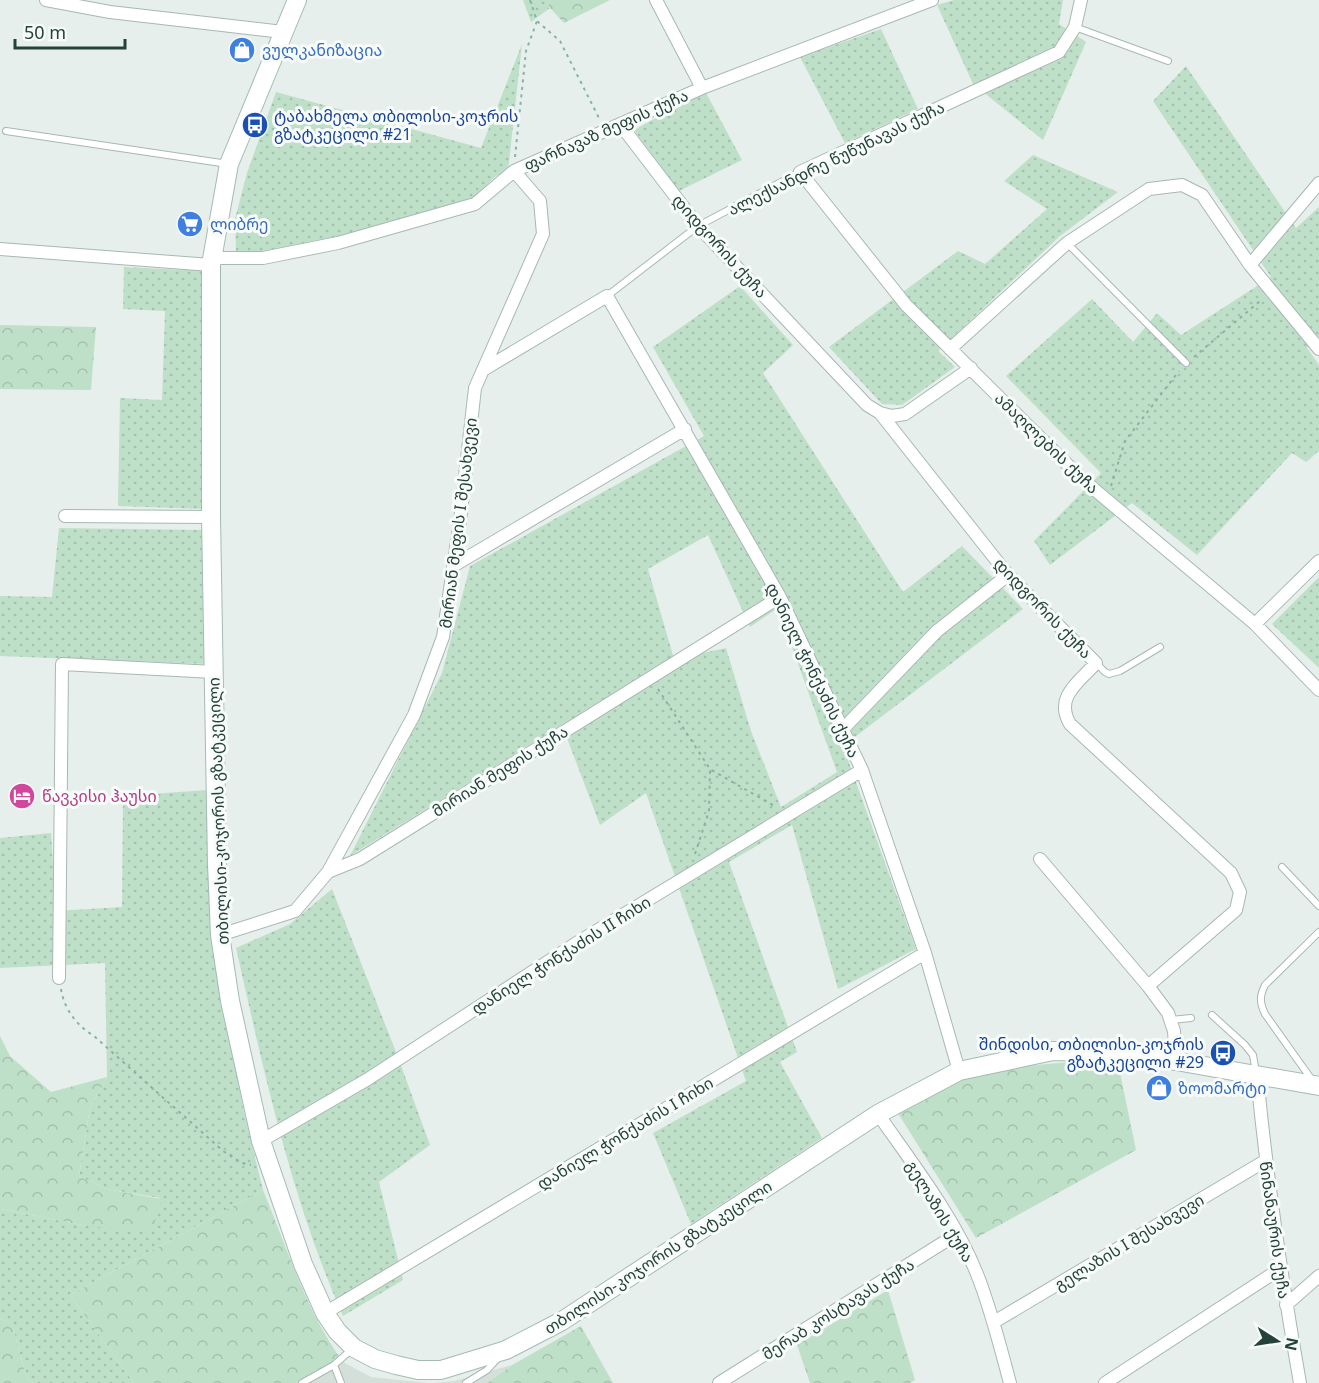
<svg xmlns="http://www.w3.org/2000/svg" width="1319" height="1383" viewBox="0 0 1319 1383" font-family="'Noto Sans','Noto Sans Georgian',sans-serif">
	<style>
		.built { fill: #d4dfda }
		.grass { fill: url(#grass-dots); fill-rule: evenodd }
		.forest { fill: url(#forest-crowns) }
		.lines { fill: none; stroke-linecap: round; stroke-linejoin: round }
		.service-casing { stroke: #a8b8b2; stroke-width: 8 }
		.minor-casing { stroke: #a8b8b2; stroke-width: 14 }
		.secondary-casing { stroke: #a4bbb3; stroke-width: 20 }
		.path { stroke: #86b3a5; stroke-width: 2; stroke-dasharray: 3 4.5; stroke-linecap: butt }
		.service { stroke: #fff; stroke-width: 6 }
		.minor { stroke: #fff; stroke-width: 12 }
		.secondary { stroke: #fff; stroke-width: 18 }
		.labels { text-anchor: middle; stroke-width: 6; stroke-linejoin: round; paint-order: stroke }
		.shop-label { font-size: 16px; fill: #366cbe; stroke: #f7fbf9; text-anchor: start }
		.transit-label { font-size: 16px; fill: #164399; stroke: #f7fbf9; text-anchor: start }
		.street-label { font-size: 16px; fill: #24423a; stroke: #f7fbf9 }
		.hotel-label { font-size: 16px; fill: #b23c85; stroke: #f7fbf9; text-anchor: start }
	</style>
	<defs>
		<pattern id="grass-dots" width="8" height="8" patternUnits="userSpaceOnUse" patternTransform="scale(1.5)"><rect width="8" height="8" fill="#bfe0c8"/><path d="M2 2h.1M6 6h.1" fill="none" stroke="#a4c1ad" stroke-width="1.8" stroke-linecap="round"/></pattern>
		<pattern id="forest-crowns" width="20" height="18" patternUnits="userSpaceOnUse" patternTransform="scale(1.5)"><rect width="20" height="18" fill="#bfe0c8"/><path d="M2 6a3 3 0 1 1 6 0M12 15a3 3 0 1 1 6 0" fill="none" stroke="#a4c1ad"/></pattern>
	</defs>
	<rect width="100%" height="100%" fill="#e6efeb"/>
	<!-- built -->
	<path class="built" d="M343,1362L371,1377L428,1383H312L310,1380Z
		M512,1365L487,1383H435L454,1381Z"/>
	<!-- grass -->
	<path class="grass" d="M523,0H547L550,8L531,22Z
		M954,0H1063L1059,24L1086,42L1043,140L973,84L937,5Z
		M881,29L918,109L845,143L800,57Z
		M522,44L508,171L496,176L471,200L264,256L236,253L235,219L247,173L276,92L481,148Z
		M1186,66L1296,228L1319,207V336L1307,348L1319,365V451L1306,462L1292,453L1197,555L1132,503L1050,565L1034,541L1101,473L1006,376L1092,299L1133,342L1157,313L1181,335L1271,277L1153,101Z
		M705,91L742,160L679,191L634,130Z
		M1033,155L1118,192L1060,236L938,351L955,367L902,405L882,404L829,347L958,251L985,264L1047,209L1004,181Z
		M124,267L205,271L203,509L118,506L120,398L162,400L165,311L123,309Z
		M740,286L793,345L763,373L903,592L962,546L1023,609L843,746L916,949L838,989L792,825L729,862L797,1052L780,1062L822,1138L691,1224L653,1133L746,1081L646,793L600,825L562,725L350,856L442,673L470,566L704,436L653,347ZM708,535L750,627L778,608L837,772L781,807L751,731L726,648L674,659L648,569Z
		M59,528L203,530L207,664L0,656V596L52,597Z
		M1319,577V668L1272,624Z
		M207,790L220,989L244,1112L263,1190L70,1295L134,1383H33L26,1377L12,1323L0,1319V1209L87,1226L160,1198L107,1189L79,1176L90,1108L107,1077L105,963L0,968V838L51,833L56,911L122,907L123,796Z
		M332,889L396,1052L430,1145L379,1182L403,1280L343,1316C291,1199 264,1072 236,948L290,924Z"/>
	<!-- forest -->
	<path class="forest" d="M547,0H610L564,23L550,8Z
		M0,325L96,327L91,390L0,389Z
		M0,1036L10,1056L51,1092L107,1077L90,1108L79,1176L107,1189L161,1199L152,1233L87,1226L0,1209Z
		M1082,1061L1118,1063L1136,1150L976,1238L896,1110L948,1081L1013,1067Z
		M263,1190C287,1248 306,1311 343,1362L311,1380L312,1383H134L70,1295Z
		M888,1290L915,1380L910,1383H810L797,1345Z
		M0,1319L12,1323L26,1377L33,1383H0Z
		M581,1326L613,1383H487L512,1365Z"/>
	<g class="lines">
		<defs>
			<path id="service" d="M1075,27L1168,61
				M6,131L228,164
				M1067,243L1186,363
				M607,296L698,226L800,172
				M1096,663L1105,672L1109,674L1120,671L1160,647
				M1282,867L1319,906
				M1212,1015L1245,1045L1253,1055L1256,1073
				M1171,1020L1191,1018
				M1312,1080L1265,1014C1260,1003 1259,997 1265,985L1319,932
				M302,1383L334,1365
				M341,1383L334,1365L351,1350
				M466,1383L487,1370L498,1358"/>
			<path id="minor" d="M46,0L110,12L283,32
				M656,0L702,88
				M1081,0L1075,27L1059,52L800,172L906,305L1082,479L1255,624L1319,690
				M620,124L698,226L867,405L880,413L1008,575L1096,663C1079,682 1054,697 1070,724L1231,873L1240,892L1236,910L1148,986L1168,1013L1174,1031L1176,1061
				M0,249L211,265
				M211,258H263L338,243L475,204L514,171L702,88L932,0
				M1250,265L1319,183
				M950,349L1067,243L1149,189L1182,185L1202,195L1250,265L1319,349
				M483,370L607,296L780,597L862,770L925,953L959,1071
				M880,413L892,416L905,414L971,368
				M65,516L211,517
				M453,566L685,429
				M1255,624L1319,561
				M842,730L937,631L1008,575
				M1040,859L1148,986
				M328,872L414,715L443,637L460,521L475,388L543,234L540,201L514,171
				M220,935L295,911L328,872L360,859L780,597
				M59,978L62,664L214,672
				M1257,1076C1267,1179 1282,1281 1300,1383
				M878,1114C912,1163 955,1218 977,1274C991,1309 1000,1346 1010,1383
				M261,1141L368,1079L575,944L862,770
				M1286,1305L1319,1276
				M325,1313L925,953
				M994,1322L1265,1161
				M719,1383L957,1234
				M1105,1383L1280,1269"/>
			<path id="secondary" d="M297,0L229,164L211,265V517L217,864L220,935L230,1001L261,1141L303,1264L325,1313L337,1331L354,1348L375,1359L396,1365L418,1370H441L506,1350L562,1321L878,1114L959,1071L1053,1051L1096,1052L1176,1061L1319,1086"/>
		</defs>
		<!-- service casing -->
		<use href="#service" class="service-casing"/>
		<!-- minor casing -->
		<use href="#minor" class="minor-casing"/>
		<!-- secondary casing -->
		<use href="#secondary" class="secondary-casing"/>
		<!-- path -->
		<path class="path" d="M530,0L537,21L560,41L600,120
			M515,157L526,51L537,21
			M1194,357L1260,301
			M1111,486L1125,441L1179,371
			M658,689L710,769L776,807
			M695,854L709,811L710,769
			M61,989C64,1009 77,1026 94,1036L223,1151L242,1163L251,1165"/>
		<!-- service -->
		<use href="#service" class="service"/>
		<!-- minor -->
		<use href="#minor" class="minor"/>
		<!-- secondary -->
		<use href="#secondary" class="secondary"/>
	</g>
	<!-- icons -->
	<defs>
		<symbol id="shop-disc" viewBox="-11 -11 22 22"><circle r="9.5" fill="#3f7fe0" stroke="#f7fbf9"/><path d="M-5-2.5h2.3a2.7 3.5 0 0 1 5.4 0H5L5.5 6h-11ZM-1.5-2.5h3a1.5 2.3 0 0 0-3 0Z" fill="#fff"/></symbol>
		<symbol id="bus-disc" viewBox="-11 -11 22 22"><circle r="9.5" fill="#1a4fb4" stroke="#f7fbf9"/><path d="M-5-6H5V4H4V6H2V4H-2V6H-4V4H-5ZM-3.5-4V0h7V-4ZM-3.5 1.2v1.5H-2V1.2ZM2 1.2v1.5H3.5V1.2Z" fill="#fff"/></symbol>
		<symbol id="supermarket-disc" viewBox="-11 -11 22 22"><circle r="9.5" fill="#3f7fe0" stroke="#f7fbf9"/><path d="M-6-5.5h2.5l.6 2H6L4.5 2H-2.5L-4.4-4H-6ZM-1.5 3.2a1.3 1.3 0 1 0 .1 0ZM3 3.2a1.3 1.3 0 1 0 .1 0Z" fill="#fff"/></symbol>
		<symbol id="hotel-disc" viewBox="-11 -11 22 22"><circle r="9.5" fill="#d1479c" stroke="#f7fbf9"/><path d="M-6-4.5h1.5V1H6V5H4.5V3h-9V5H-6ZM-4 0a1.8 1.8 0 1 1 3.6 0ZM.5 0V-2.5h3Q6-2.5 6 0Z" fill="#fff"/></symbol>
	</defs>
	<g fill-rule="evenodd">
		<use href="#shop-disc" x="227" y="35" width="30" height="30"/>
		<use href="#bus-disc" x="240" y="110" width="30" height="30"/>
		<use href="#supermarket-disc" x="175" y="209" width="30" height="30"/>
		<use href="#hotel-disc" x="7" y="781" width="30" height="30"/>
		<use href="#bus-disc" x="1208" y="1038" width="30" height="30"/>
		<use href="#shop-disc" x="1144" y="1073" width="30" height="30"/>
	</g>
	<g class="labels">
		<!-- shop labels -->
		<g class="shop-label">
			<text x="262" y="56">ვულკანიზაცია</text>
			<text x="210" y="230">ლიბრე</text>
			<text x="1178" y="1094">ზოომარტი</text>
		</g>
		<!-- transit labels -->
		<g class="transit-label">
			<text x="274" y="122">ტაბახმელა თბილისი-კოჯრის<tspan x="274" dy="18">გზატკეცილი #21</tspan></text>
			<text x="1204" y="1050" text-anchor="end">შინდისი, თბილისი-კოჯრის<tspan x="1204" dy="18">გზატკეცილი #29</tspan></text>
		</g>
		<!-- street labels -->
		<g class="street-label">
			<text transform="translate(606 130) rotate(-24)" y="6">ფარნავაზ მეფის ქუჩა</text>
			<text transform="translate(836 158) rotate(-26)" y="6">ალექსანდრე წუწუნავას ქუჩა</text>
			<text transform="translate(720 246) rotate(48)" y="6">დიდგორის ქუჩა</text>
			<text transform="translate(1047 443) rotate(44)" y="6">ამაღლების ქუჩა</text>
			<text transform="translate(458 523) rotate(-83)" y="6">მირიან მეფის I შესახვევი</text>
			<text transform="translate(1043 608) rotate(46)" y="6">დიდგორის ქუჩა</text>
			<text transform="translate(813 670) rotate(64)" y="6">დანიელ ჭონქაძის ქუჩა</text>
			<text transform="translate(500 771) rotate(-32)" y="6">მირიან მეფის ქუჩა</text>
			<text transform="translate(218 811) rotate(-92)" y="6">თბილისი-კოჯორის გზატკეცილი</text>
			<text transform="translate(561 955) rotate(-32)" y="6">დანიელ ჭონქაძის II ჩიხი</text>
			<text transform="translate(625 1133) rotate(-31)" y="6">დანიელ ჭონქაძის I ჩიხი</text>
			<text transform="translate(940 1211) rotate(59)" y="6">გელაზის ქუჩა</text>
			<text transform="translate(1275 1230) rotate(82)" y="6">წინანაურის ქუჩა</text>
			<text transform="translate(1129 1242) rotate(-31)" y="6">გელაზის I შესახვევი</text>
			<text transform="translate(658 1257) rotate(-33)" y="6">თბილისი-კოჯორის გზატკეცილი</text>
			<text transform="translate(838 1309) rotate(-32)" y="6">მერაბ კოსტავას ქუჩა</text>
		</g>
		<!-- hotel labels -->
		<g class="hotel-label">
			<text x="42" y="802">წავკისი ჰაუსი</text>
		</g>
	</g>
	<!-- north arrow -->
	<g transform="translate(1277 1341) rotate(102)" stroke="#f7fbf9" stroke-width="4.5" paint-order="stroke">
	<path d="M0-4.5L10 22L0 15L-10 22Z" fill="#24423a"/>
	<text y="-9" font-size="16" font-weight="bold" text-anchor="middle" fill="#24423a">N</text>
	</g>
	<!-- scale -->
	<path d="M15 39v9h110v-9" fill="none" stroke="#24423a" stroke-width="3"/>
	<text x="24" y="39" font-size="18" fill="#24423a" stroke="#f7fbf9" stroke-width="4.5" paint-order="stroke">50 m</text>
</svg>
